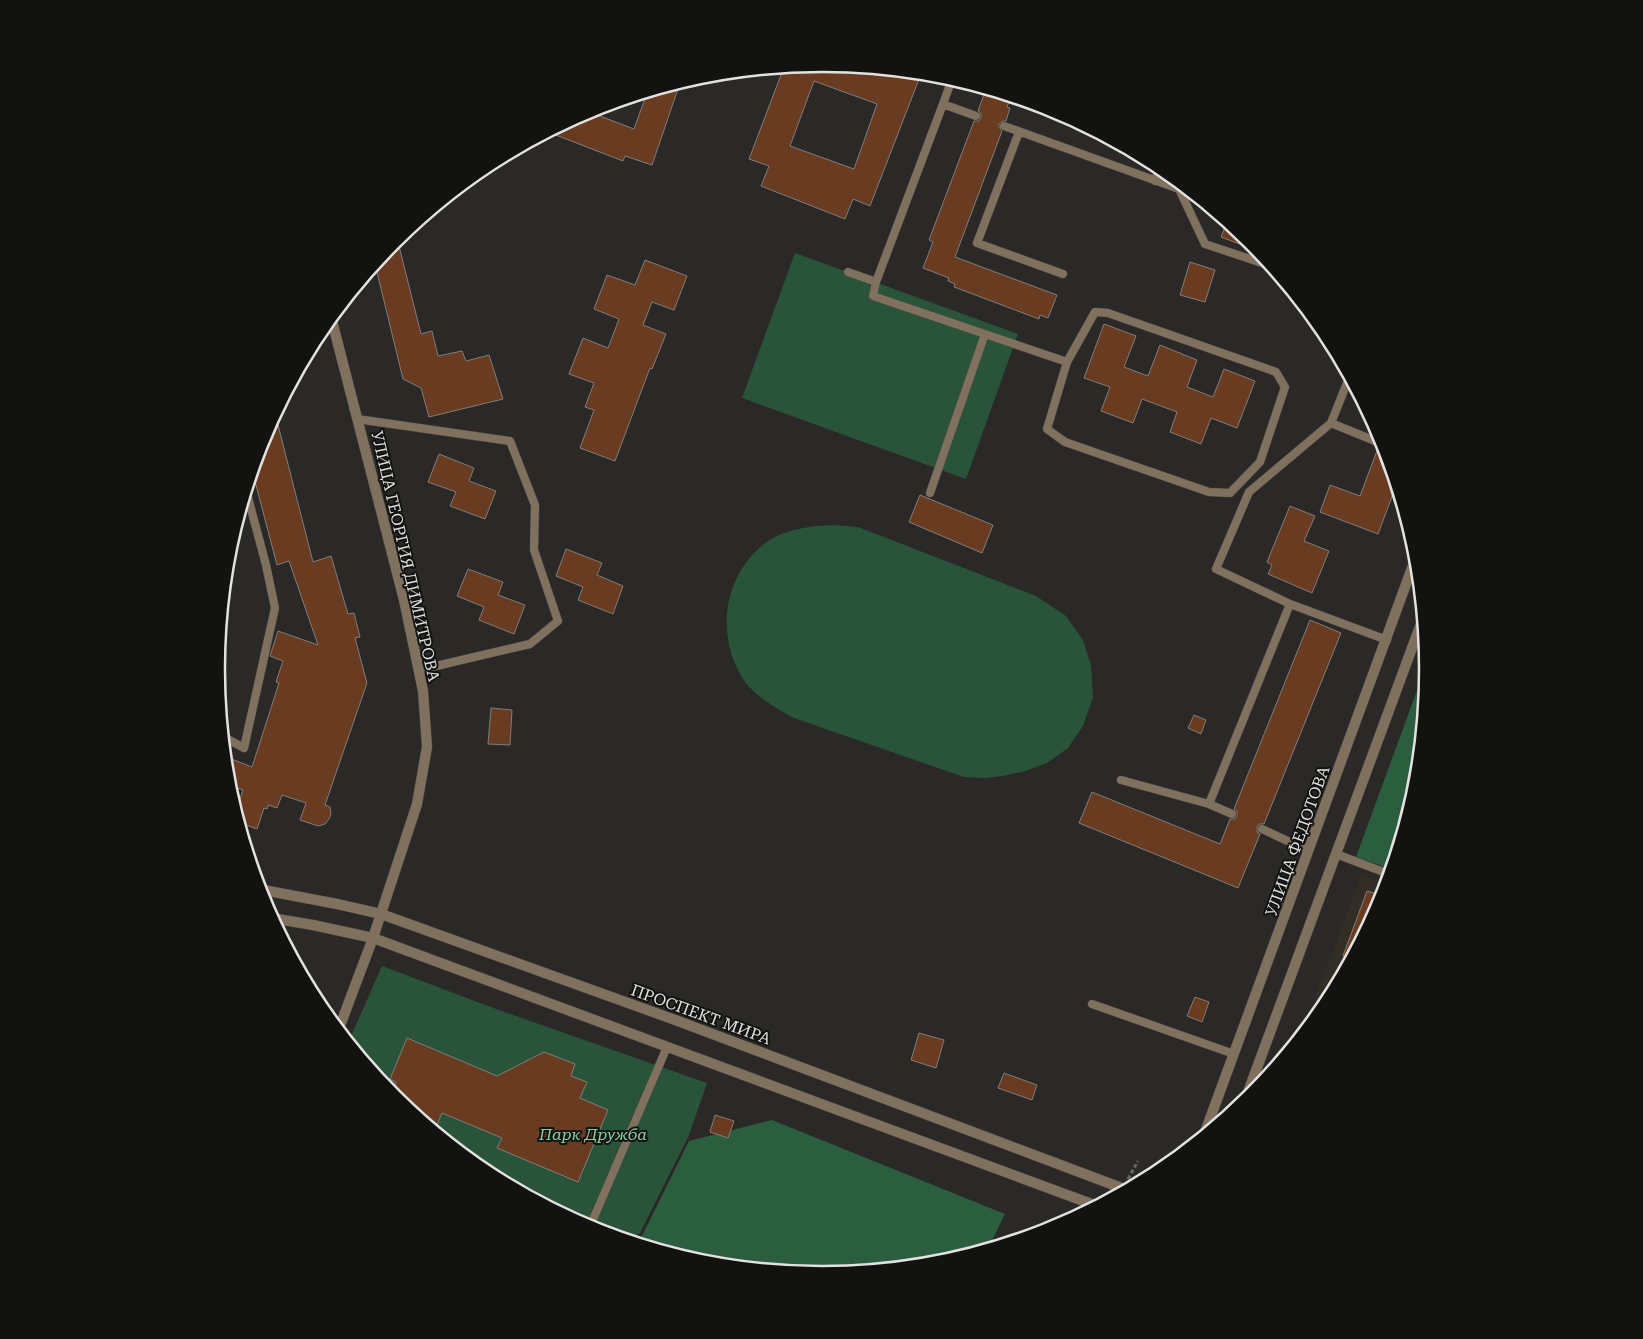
<svg xmlns="http://www.w3.org/2000/svg" width="1643" height="1339" viewBox="0 0 1643 1339" font-family="'Roboto Serif',serif">
	<style>
		.built { fill: #322e26 }
		.green { fill: #29543a }
		.forest { fill: #2b5d3f }
		.building { fill: #693c22; stroke: #817d7b; fill-rule: evenodd }
		.lines { fill: none; stroke-linecap: round; stroke-linejoin: round }
		.service-casing { stroke: #484745; stroke-width: 9 }
		.tertiary-casing { stroke: #484745; stroke-width: 11 }
		.path { stroke: #686765; stroke-width: 3; stroke-dasharray: 4 2.5; stroke-linecap: butt }
		.service { stroke: #80705e; stroke-width: 8 }
		.tertiary { stroke: #80705e; stroke-width: 10 }
		.labels { text-anchor: middle; stroke-width: 4; stroke-linejoin: round; paint-order: stroke }
		.street-label { font-size: 16px; fill: #e3e2e0; stroke: #121211 }
		.park-label { font-size: 16px; font-style: italic; fill: #86d3a2; stroke: #121211 }
		.rim { fill: none; stroke: #e3e2e0; stroke-width: 2.5 }
	</style>
	<rect width="100%" height="100%" fill="#2a2927"/>
	<!-- built -->
	<path class="built" d="M1362,874L1387,883L1381,902L1325,1006L1300,1037Z"/>
	<!-- green -->
	<path class="green" d="M795,253L1018,334L966,479L742,398Z
		M834,525L858,527L1036,596L1066,616L1083,640L1091,666L1093,697L1083,726L1068,748L1047,763L1022,772L1003,776L985,778L964,777L794,718C774,707 749,693 739,672C716,629 726,574 764,544C783,529 811,526 834,525Z
		M382,966L496,1009L707,1083L689,1135L640,1233L630,1241L589,1229L485,1173L393,1098L348,1043Z"/>
	<!-- forest -->
	<path class="forest" d="M1427,663L1416,788L1391,869L1356,857Z
		M772,1120L1005,1214L988,1249L939,1264L821,1275L703,1264L634,1242L642,1236L689,1141Z"/>
	<!-- building -->
	<path class="building" d="M822,64L921,74L870,206L853,199L845,219L761,186L769,166L749,159L784,67ZM814,81L877,104L854,169L790,146Z
		M680,83L652,165L625,156L623,161L548,132L587,111L634,129L647,93Z
		M986,89L1011,97L1007,107L1010,108L1006,121H1003L999,124V127L1002,131L955,257L1057,295L1048,318L1040,315L1039,319L954,287L955,284L948,281L949,278L923,268L933,242L929,240L974,121H979L981,117V113L978,111Z
		M1227,222L1250,241L1258,251L1221,237Z
		M397,238L421,334L432,331L438,356L462,351L466,361L489,355L503,399L429,417L421,388L403,379L375,264Z
		M645,260L687,276L674,310L652,302L643,325L666,334L652,369L650,368L615,461L580,448L594,410L585,407L594,383L569,374L583,338L608,348L619,319L594,309L607,275L635,285Z
		M1190,262L1215,270L1205,302L1180,295Z
		M1104,324L1136,336L1124,367L1148,376L1160,345L1197,360L1187,387L1213,397L1224,369L1255,381L1237,428L1211,418L1201,444L1170,432L1177,412L1142,399L1133,423L1101,411L1110,387L1084,378Z
		M275,413L313,562L331,556L348,614L354,613L360,637L355,638L367,683L325,805L330,807L331,814L329,819L325,824L318,826L300,820L306,803L282,795L277,808L268,805L267,809L264,808L257,829L238,822L235,814L243,790L227,784L224,756L252,767L279,683L276,682L283,661L270,656L278,631L318,645L289,561L277,565L252,470L262,437Z
		M1384,447L1396,486L1378,534L1320,512L1330,485L1360,496L1378,448Z
		M439,454L474,468L469,481L496,491L485,519L450,506L456,492L428,482Z
		M920,495L993,525L982,553L909,522Z
		M1290,506L1315,516L1304,541L1329,551L1312,593L1268,574L1272,565L1267,562Z
		M566,549L602,563L597,575L623,586L613,614L578,600L583,587L556,576Z
		M468,569L503,582L498,595L525,605L514,634L479,620L484,607L457,596Z
		M1310,620L1341,633L1264,824H1259L1257,827V832L1260,834L1238,888L1079,823L1092,792L1220,844L1230,819H1235L1237,816V811L1234,809Z
		M491,708L512,710L510,745L488,744Z
		M1194,715L1206,720L1201,734L1188,728Z
		M1367,891L1383,896L1350,959L1343,956Z
		M1195,997L1209,1002L1202,1022L1187,1016Z
		M919,1033L944,1040L936,1068L911,1060Z
		M407,1038L497,1076L544,1052L575,1064L571,1076L587,1082L580,1098L608,1110L578,1182L497,1148L502,1138L442,1113L434,1132L393,1098L391,1095L396,1082L390,1079Z
		M1004,1073L1037,1085L1032,1100L998,1088Z
		M715,1115L734,1121L728,1138L710,1132Z"/>
	<g class="lines">
		<defs>
			<path id="service" d="M952,79L943,104L976,116
				M943,104L876,282L873,296L1067,362
				M1004,126L1179,189L1205,244L1271,266
				M1019,132L977,243L1063,274
				M1155,181L1160,167
				M848,272L876,282
				M1095,312L1108,313L1276,372L1285,387L1260,462L1230,493L1209,492L1065,442L1047,429L1067,362Z
				M1349,378L1331,423L1380,443
				M357,419L510,441L535,505L534,550L558,621L530,644L419,670
				M930,493L985,334
				M1290,604L1387,640
				M222,736L244,748L275,608L266,565L246,490
				M1121,780L1209,804
				M1232,814L1209,804L1290,604L1216,569L1249,492L1331,423
				M1262,829L1309,851
				M1336,854L1389,874
				M1092,1004L1234,1054
				M589,1229L667,1047"/>
			<path id="tertiary" d="M331,317L404,600L423,691L427,747L417,804L373,938L338,1031
				M258,889L337,904L381,914L678,1021L1127,1190
				M271,918L313,925L373,938L1097,1206
				M1244,1103L1422,621
				M1204,1135L1416,557"/>
		</defs>
		<!-- service casing -->
		<use href="#service" class="service-casing"/>
		<!-- tertiary casing -->
		<use href="#tertiary" class="tertiary-casing"/>
		<!-- path -->
		<path class="path" d="M1128,1179L1138,1161"/>
		<!-- service -->
		<use href="#service" class="service"/>
		<!-- tertiary -->
		<use href="#tertiary" class="tertiary"/>
	</g>
	<g class="labels">
		<!-- street labels -->
		<g class="street-label">
			<text transform="translate(406 556) rotate(77)" y="6">УЛИЦА ГЕОРГИЯ ДИМИТРОВА</text>
			<text transform="translate(1297 841) rotate(-70)" y="6">УЛИЦА ФЕДОТОВА</text>
			<text transform="translate(701 1014) rotate(20)" y="6">ПРОСПЕКТ МИРА</text>
		</g>
		<!-- park labels -->
		<g class="park-label">
			<text x="593" y="1140">Парк Дружба</text>
		</g>
	</g>
	<!-- crop -->
	<path d="M0 0H1643V1339H0ZM225 669a597 597 0 1 1 1194 0a597 597 0 1 1-1194 0Z" fill="#121211" fill-rule="evenodd"/>
	<path class="rim" d="M225 669a597 597 0 1 1 1194 0a597 597 0 1 1-1194 0Z"/>
</svg>
